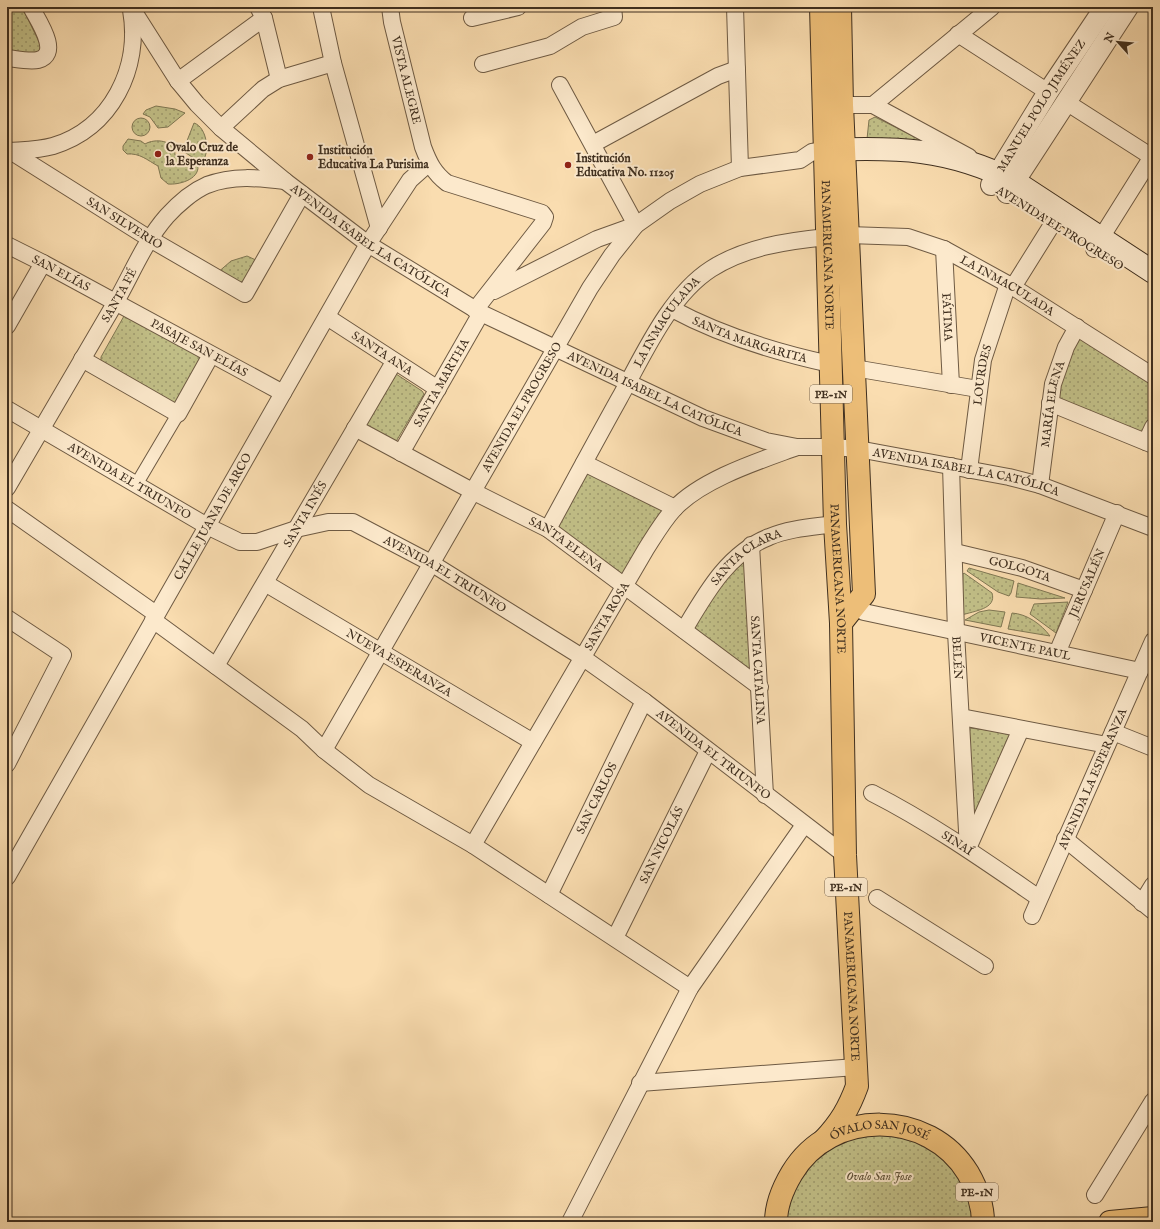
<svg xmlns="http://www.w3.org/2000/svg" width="1160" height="1229" viewBox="0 0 1160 1229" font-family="'IM FELL English',serif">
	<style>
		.grass { fill: url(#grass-dots); stroke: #807854 }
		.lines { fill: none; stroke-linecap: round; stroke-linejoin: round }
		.pedestrian-casing { stroke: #6e5a43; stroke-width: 14 }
		.minor-casing { stroke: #6e5a43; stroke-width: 18 }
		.tertiary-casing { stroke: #6e5a43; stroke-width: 22 }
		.secondary-casing { stroke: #3f2f1f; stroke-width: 24 }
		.trunk-casing { stroke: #3f2f1f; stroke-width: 24 }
		.pedestrian { stroke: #fce9cc; stroke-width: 12 }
		.minor { stroke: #fce9cc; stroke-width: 16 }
		.tertiary { stroke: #fce9cc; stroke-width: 20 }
		.secondary { stroke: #fce9cc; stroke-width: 22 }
		.trunk { stroke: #edbe78; stroke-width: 22 }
		.poi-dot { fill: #8f2418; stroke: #fce9cc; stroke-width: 1.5 }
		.labels { text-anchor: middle; stroke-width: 4; stroke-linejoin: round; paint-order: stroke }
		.shield { fill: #fce9cc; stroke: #786753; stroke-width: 1 }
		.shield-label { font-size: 11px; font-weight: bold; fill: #3f2f1f }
		.street-label { font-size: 12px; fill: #3f2f1f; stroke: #fce9cc }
		.poi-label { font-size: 12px; font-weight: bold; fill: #3f2f1f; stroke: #fce9cc; text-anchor: start }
		.park-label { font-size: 12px; font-style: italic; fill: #594c34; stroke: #fce9cc }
	</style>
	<defs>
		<pattern id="grass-dots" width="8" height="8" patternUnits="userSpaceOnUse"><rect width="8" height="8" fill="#c2c088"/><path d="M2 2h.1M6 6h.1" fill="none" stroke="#9f9c6f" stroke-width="1.8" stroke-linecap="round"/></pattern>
	</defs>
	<rect width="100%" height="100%" fill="#faddb0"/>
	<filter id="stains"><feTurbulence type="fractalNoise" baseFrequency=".005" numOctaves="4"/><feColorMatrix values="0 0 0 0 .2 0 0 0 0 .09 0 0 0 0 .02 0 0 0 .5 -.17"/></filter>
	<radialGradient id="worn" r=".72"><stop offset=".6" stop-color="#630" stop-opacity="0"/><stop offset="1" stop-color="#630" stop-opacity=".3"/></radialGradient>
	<!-- grass -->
	<path class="grass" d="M7,7H22L41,46L39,52L7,54Z
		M156,106L175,109L185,113L168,127L158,128L150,117L143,114L146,110Z
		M875,117L937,148L867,139L869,120Z
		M132 127a9 9 0 1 1 18 0a9 9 0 1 1-18 0Z
		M194,123C207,127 211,154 201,163L183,151Z
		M128,139L141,141L145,144C155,138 175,140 175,155L198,166C199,180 178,185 168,184L161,178L158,166C147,160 140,153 127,154L123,150V146Z
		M247,256L258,261L246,280L238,283L216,274L231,261Z
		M124,316H127L198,354L200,360L177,402L173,403L101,361V357Z
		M1079,333L1153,381V418L1144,437L1055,401Z
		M393,372L422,391L424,394L394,445L361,427Z
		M586,469L668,508L621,578L553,530Z
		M746,560L755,676L693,629L719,585Z
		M969,568L1014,581L1011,593L1009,596L998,592L967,571Z
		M964,573L992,593C997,609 974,611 962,615L963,574Z
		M1018,583L1065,598L1041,599L1016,597Z
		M1068,602L1056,633L1030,614L1034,604Z
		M989,610L1005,612L1001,627L965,620L979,612Z
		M1012,613C1027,614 1041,624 1050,636L1008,629Z
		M969,728L1014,733L971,827Z
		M865,1131L921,1138L963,1176L977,1222H781L784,1204L814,1155Z"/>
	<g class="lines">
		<defs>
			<path id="pedestrian" d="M136,485L178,414"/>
			<g id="minor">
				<path id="s1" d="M131,7L178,81L197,104L221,128L285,181L368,244L481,313L703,418L766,441L797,447H833L858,449L1009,477L1040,485L1153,528"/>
				<path d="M258,7L264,18L279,79"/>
				<path d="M321,7L333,63L379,228"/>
				<path id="s2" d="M390,7L392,22L423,147C429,163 434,173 447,183L542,213L545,217L543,223L475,310"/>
				<path d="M735,7L740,168"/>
				<path d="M472,18L518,7"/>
				<path d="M958,34L1048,92"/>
				<path d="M7,58C16,59 30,62 38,60C62,54 37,19 31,7"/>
				<path d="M483,64L550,46L582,27L614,17L613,7"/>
				<path d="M178,81L264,18"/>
				<path d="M1066,102L1152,157"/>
				<path d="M842,105H873L992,7"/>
				<path d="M873,105L969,157"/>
				<path d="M221,128L263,89L279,79L333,63"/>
				<path d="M593,144L718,76L737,69"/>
				<path id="s3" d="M7,149L150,239L245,294L302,194"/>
				<path d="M10,151C25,150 39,150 53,146C112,128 141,68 131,10"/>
				<path id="s4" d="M848,235L908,237L944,249L1013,287L1153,376"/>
				<path id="s5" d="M7,245L43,263L283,393"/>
				<path id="s6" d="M944,249L951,385"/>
				<path d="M1094,249L1153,155"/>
				<path d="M1013,287L1053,223"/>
				<path d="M494,291L597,239L636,225L560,85"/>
				<path id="s7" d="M672,309C722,336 775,352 830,364"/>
				<path id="s8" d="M327,317L438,389"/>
				<path d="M7,326L43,263"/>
				<path d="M82,359L178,414L211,355"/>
				<path d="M854,368L978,389"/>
				<path d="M1050,403L1153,445"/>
				<path id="s9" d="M7,409L207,526L240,542H257L296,529L328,522H353L431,563L582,657L644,701L845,855"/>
				<path id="s10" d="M355,428L474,492L548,529L760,687"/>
				<path d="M1146,442L1153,427"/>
				<path id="s11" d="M401,453L481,313"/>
				<path d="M584,463L675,508"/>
				<path id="s12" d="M951,466L956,632L968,849"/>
				<path id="s13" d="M969,470L983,360L1008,284"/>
				<path id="s14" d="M1040,485L1053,384L1066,347L1077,327"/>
				<path id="s15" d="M7,488C42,427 78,366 114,305C131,276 144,242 167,216C177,205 193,191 207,185C233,175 259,178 285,181"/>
				<path d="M7,509L156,614"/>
				<path id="s16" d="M548,529C572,485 595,442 619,399C643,356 669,296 711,269C745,247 787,241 827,237"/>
				<path id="s17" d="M751,545L765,795"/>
				<path id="s18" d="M955,552L1022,568L1084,590"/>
				<path id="s19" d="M265,583L533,742"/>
				<path id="s20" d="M864,612L1140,671"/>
				<path d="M7,618L63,655L7,764"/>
				<path d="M153,620L302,729L324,750L369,785L473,845L690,988"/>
				<path id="s21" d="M684,630C706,593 728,553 769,537C790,528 814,527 835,524"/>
				<path id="s22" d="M1057,653L1117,513"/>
				<path id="s23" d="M216,666L394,362"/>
				<path d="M961,717L1107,745"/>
				<path d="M1113,732L1153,748"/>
				<path id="s24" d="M324,750L590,288L612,255L636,225L670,201L700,184L740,168L800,160L812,152L824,150"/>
				<path id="s25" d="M872,793C931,823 985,861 1039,898"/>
				<path d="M1065,839L1153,911"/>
				<path id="s26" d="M473,845L646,549C655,535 663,521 674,509C702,479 759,461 797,447"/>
				<path d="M969,846L1021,729"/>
				<path id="s27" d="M7,877L368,244L410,180L429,163"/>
				<path id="s28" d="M549,895L644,701"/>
				<path d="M877,898L985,966"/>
				<path d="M1142,903L1153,885"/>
				<path id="s29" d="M1032,916L1153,641"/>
				<path id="s30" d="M615,938L708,751"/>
				<path d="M640,1083L856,1067"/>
				<path d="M1095,1195L1153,1101"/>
				<path d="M570,1222L690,988L804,825"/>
			</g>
			<g id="tertiary">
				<path id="s31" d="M991,185L1048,92L1105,7"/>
				<path d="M1007,193L1128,7"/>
			</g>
			<path id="secondary" d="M825,150C897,147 948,148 1014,181L1153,272"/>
			<g id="trunk">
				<path id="s32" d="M821,7L835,524L841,623L845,855L857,1086C849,1108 840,1123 824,1140"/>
				<path d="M840,7L842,105L864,594L841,623"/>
				<path id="s33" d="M776,1222C776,1205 783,1188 792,1173C831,1108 929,1109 968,1173C976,1187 983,1205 983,1222"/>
				<path d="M1110,1222L1153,1218"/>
			</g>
		</defs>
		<!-- pedestrian casing -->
		<use href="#pedestrian" class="pedestrian-casing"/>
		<!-- minor casing -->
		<use href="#minor" class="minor-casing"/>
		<!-- tertiary casing -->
		<use href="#tertiary" class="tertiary-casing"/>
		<!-- secondary casing -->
		<use href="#secondary" class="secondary-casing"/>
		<!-- trunk casing -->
		<use href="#trunk" class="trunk-casing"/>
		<!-- pedestrian -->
		<use href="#pedestrian" class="pedestrian"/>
		<!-- minor -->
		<use href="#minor" class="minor"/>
		<!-- tertiary -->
		<use href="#tertiary" class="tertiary"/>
		<!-- secondary -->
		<use href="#secondary" class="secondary"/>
		<!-- trunk -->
		<use href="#trunk" class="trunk"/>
	</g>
	<!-- markers -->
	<g class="poi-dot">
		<circle cx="158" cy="154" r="4"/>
		<circle cx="310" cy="157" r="4"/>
		<circle cx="568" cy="165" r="4"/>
	</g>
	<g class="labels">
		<!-- shield labels -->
		<g class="shield">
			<rect x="810" y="385" width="42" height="18" rx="3"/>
			<rect x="825" y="878" width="42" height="18" rx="3"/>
			<rect x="956" y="1183" width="42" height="18" rx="3"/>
		</g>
		<g class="shield-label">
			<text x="831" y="398">PE-1N</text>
			<text x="846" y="891">PE-1N</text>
			<text x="977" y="1196">PE-1N</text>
		</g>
		<!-- street labels -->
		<g class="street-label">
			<text dy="4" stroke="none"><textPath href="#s2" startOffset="75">VISTA ALEGRE</textPath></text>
			<text dy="4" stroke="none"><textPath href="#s31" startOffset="94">MANUEL POLO JIMÉNEZ</textPath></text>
			<text dy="4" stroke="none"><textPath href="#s3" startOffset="139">SAN SILVERIO</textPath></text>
			<text transform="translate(1060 228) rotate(32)" y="4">AVENIDA EL PROGRESO</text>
			<text dy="4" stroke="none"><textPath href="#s1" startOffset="339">AVENIDA ISABEL LA CATÓLICA</textPath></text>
			<text dy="4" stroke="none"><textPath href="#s32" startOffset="248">PANAMERICANA NORTE</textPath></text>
			<text dy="4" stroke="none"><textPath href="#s5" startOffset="61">SAN ELÍAS</textPath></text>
			<text dy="4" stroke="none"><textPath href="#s4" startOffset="171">LA INMACULADA</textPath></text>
			<text dy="4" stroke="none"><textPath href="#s15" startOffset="223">SANTA FÉ</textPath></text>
			<text dy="4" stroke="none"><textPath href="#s6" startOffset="68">FÁTIMA</textPath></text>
			<text dy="4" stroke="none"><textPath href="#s16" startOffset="239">LA INMACULADA</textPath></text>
			<text dy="4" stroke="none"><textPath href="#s7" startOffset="84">SANTA MARGARITA</textPath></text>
			<text dy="4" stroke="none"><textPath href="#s5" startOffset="218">PASAJE SAN ELÍAS</textPath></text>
			<text dy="4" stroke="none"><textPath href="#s8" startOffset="66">SANTA ANA</textPath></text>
			<text dy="4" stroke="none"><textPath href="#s13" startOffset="96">LOURDES</textPath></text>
			<text dy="4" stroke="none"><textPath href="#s11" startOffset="81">SANTA MARTHA</textPath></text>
			<text dy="4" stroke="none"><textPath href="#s1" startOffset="663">AVENIDA ISABEL LA CATÓLICA</textPath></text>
			<text dy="4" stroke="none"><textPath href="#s14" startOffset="82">MARÍA ELENA</textPath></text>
			<text dy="4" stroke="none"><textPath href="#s24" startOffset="396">AVENIDA EL PROGRESO</textPath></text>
			<text dy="4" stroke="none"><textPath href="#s1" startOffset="987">AVENIDA ISABEL LA CATÓLICA</textPath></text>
			<text dy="4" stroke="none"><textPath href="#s9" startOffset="142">AVENIDA EL TRIUNFO</textPath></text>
			<text dy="4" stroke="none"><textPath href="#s23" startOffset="176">SANTA INÉS</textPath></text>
			<text dy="4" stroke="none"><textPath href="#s27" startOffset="415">CALLE JUANA DE ARCO</textPath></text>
			<text dy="4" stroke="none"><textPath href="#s10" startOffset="241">SANTA ELENA</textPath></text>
			<text dy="4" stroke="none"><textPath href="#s21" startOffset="98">SANTA CLARA</textPath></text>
			<text dy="4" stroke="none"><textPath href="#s18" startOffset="67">GOLGOTA</textPath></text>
			<text dy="4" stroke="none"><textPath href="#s9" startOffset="490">AVENIDA EL TRIUNFO</textPath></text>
			<text dy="4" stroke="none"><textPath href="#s32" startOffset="572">PANAMERICANA NORTE</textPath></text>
			<text dy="4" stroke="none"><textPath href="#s22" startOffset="76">JERUSALÉN</textPath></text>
			<text dy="4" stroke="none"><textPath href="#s26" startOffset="265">SANTA ROSA</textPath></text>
			<text dy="4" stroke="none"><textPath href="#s20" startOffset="165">VICENTE PAUL</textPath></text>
			<text dy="4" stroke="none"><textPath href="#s12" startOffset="192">BELÉN</textPath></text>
			<text dy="4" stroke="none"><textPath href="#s19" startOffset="156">NUEVA ESPERANZA</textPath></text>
			<text dy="4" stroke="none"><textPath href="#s17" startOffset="125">SANTA CATALINA</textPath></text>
			<text dy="4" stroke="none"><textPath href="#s9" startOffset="814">AVENIDA EL TRIUNFO</textPath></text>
			<text dy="4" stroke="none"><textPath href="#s29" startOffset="150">AVENIDA LA ESPERANZA</textPath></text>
			<text dy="4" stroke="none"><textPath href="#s28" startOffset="108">SAN CARLOS</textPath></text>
			<text dy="4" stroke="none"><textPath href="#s25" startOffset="99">SINAÍ</textPath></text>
			<text dy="4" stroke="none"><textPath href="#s30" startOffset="104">SAN NICOLÁS</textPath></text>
			<text dy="4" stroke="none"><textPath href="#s32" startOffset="980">PANAMERICANA NORTE</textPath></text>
			<text dy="4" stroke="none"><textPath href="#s33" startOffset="157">ÓVALO SAN JOSÉ</textPath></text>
		</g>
		<!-- poi labels -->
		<g class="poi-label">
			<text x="166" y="151">Ovalo Cruz de<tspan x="166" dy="14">la Esperanza</tspan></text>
			<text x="318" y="154">Institución<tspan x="318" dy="14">Educativa La Purisima</tspan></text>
			<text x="576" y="162">Institución<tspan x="576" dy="14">Educativa No. 11205</tspan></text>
		</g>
		<!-- park labels -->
		<g class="park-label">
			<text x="879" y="1180">Ovalo San Jose</text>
		</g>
	</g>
	<!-- margin -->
	<rect width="1160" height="1229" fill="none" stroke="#faddb0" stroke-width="24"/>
	<rect x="8" y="8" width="1144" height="1213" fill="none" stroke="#3f2f1f" stroke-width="2"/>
	<rect x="12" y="12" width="1136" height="1205" fill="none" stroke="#3f2f1f"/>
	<!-- north arrow -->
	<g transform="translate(1118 42) rotate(297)" stroke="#fce9cc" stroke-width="3" paint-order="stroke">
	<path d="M0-3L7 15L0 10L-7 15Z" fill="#3f2f1f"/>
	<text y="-6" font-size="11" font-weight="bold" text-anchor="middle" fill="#3f2f1f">N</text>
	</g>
	<rect width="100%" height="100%" filter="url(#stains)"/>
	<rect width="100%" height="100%" fill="url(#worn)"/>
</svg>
